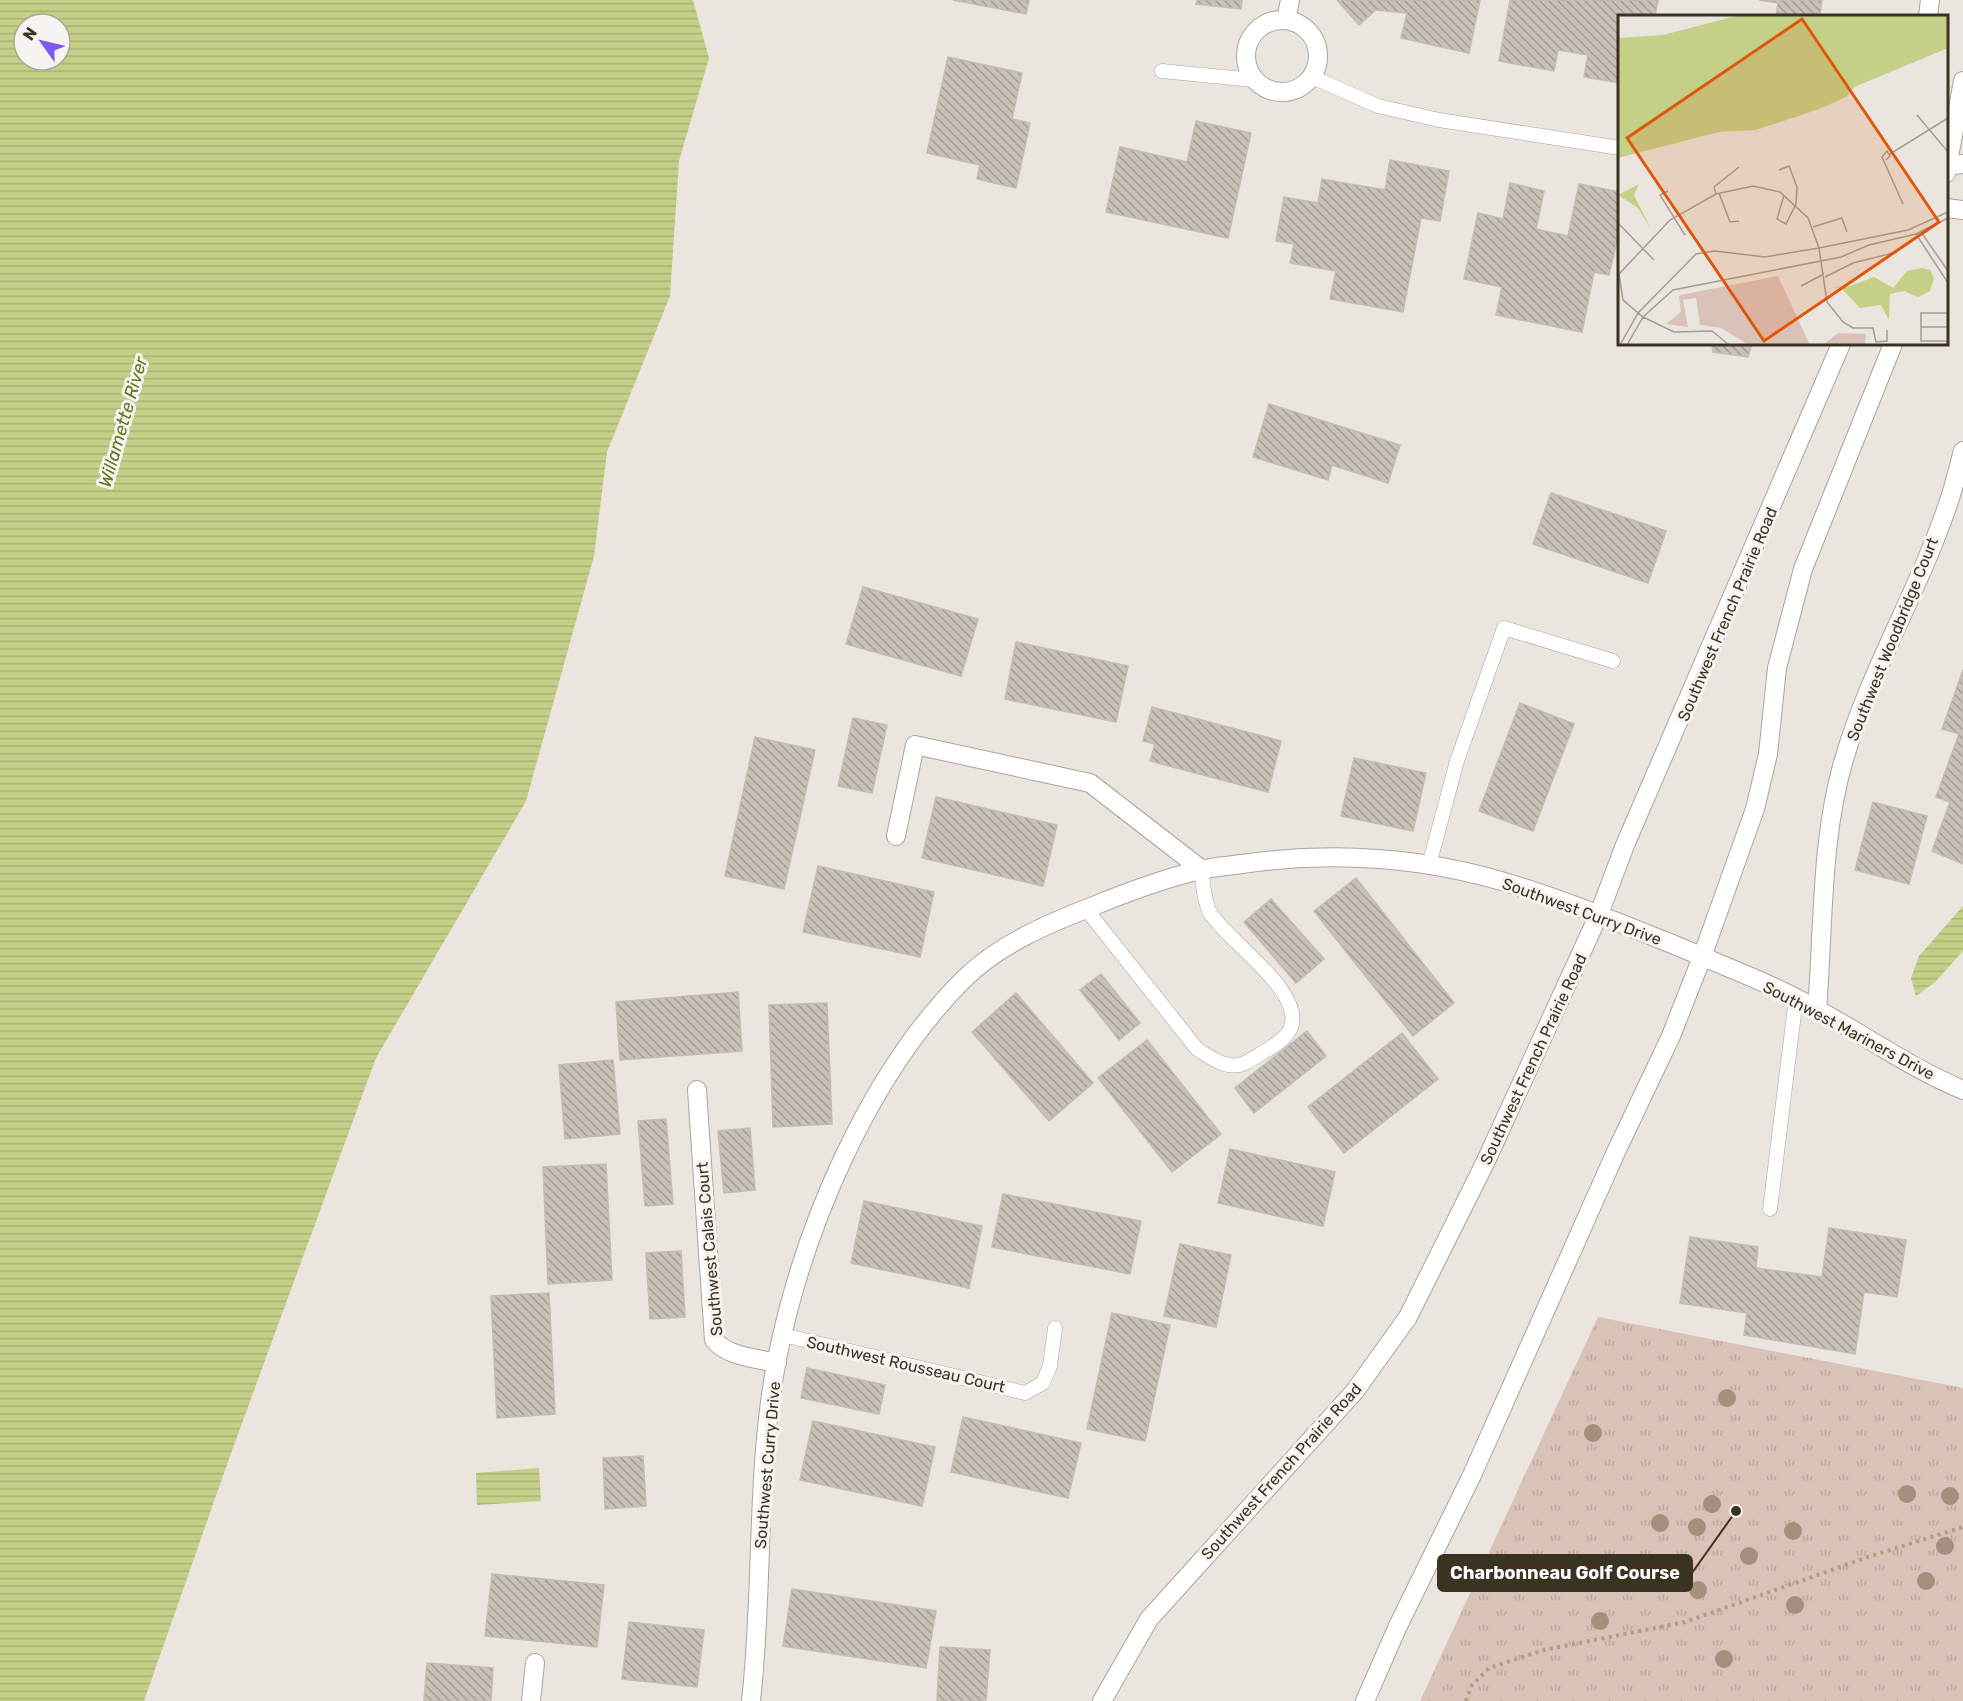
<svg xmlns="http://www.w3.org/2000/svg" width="1963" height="1701" viewBox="0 0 1963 1701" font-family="Rubik,sans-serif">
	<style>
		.grass { fill: url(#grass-tufts) }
		.water { fill: url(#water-rules); fill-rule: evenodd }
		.building { fill: url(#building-back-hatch); stroke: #c4bcb2; stroke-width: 1.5 }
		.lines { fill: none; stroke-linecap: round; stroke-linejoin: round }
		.service-casing { stroke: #aba59b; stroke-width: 15 }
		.minor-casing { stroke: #aba59b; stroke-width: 20 }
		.tertiary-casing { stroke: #aba59b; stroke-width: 20 }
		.path { stroke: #aea080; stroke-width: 4; stroke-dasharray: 3 4.5; stroke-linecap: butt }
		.service { stroke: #fff; stroke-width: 14 }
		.minor { stroke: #fff; stroke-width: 18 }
		.tertiary { stroke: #fff; stroke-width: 18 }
		.tree { fill: #a78e7d }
		.labels { text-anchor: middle; stroke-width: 6; stroke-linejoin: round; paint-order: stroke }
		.street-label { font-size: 16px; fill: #3a3321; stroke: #f7f3f0 }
		.water-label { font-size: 18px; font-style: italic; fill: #66751c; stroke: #f7f3f0 }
		.inset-road { fill: none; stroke: #a49e93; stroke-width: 1.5 }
		.view { fill: #df570d; fill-opacity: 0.15; stroke: #df570d; stroke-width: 3 }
		.inset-edge { fill: none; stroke: #3a3321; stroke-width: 3 }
		.leader { fill: none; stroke: #3a3321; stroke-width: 2 }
		.callout-dot { fill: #3a3321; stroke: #f7f3f0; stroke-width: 2 }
		.callout { fill: #3a3321; stroke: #3a3321; stroke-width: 2 }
		.callout-label { font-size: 18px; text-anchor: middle; font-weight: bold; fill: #fff }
	</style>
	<defs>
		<pattern id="grass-tufts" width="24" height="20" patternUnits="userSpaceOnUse" patternTransform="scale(1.5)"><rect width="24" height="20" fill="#dbc2b8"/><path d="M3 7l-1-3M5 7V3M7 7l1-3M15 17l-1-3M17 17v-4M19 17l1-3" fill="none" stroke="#bda79e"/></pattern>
		<pattern id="water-rules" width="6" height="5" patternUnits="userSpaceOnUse" patternTransform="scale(1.5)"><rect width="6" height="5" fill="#c4cf88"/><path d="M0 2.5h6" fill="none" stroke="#a9b275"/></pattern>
		<pattern id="building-back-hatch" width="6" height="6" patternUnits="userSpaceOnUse" patternTransform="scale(1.5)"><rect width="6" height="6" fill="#c8c1b8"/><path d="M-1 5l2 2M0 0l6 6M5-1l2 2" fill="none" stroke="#a39d95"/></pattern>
	</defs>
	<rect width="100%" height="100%" fill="#eae5df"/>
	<!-- grass -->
	<path class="grass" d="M1598,1317L1963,1388V1701H1420Z"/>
	<!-- water -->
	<path class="water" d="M0,0H693L709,58L679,161L670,296L607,452L594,556L526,801L376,1058L231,1453L144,1701H0ZM24,24H60V60H24Z
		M1963,906V951L1935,982L1916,996L1911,978L1919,956Z
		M539,1468L541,1501L477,1505L476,1473Z"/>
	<!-- building -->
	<path class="building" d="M953,0H1029L1026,14Z
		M1197,0H1242L1241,9L1196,4Z
		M1337,0H1480L1469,53L1401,38L1407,13L1376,10L1359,25Z
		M1510,0H1658L1655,16H1620V83L1584,77L1588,55L1558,50L1554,71L1499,61Z
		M1759,0H1822L1820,16H1776L1778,3Z
		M948,57L1022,73L1012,119L1030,123L1016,188L977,179L980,165L927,153Z
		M1196,121L1251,133L1228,238L1106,212L1120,147L1187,162Z
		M1390,160L1449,171L1440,221L1421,218L1403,312L1330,299L1336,271L1290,263L1294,244L1276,241L1284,197L1318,203L1322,179L1385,190Z
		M1510,183L1544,191L1536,229L1568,236L1579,184L1620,192V228L1609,275L1594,272L1582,332L1496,315L1502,287L1464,279L1478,213L1503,219Z
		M1712,344H1752L1748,357L1713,352Z
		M1269,404L1400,445L1388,483L1332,465L1328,480L1253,457Z
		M1551,493L1666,531L1648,583L1533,544Z
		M863,587L978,619L961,676L846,644Z
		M1016,642L1128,666L1116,722L1005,699Z
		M1963,670V864L1932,851L1950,802L1936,797L1959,734L1942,729Z
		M1520,703L1574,724L1533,831L1479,811Z
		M1152,707L1281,741L1268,792L1150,761L1155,744L1143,741Z
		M853,718L887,725L872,793L838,786Z
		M755,737L815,750L784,889L725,876Z
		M1354,758L1426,773L1413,831L1341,816Z
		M936,797L1057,825L1043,886L922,858Z
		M1873,802L1927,816L1909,884L1855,870Z
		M818,866L934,892L920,957L803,932Z
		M1356,878L1454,1003L1413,1036L1314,911Z
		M1271,899L1324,959L1296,983L1244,922Z
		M1101,974L1140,1023L1119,1040L1080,990Z
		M738,992L742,1051L620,1060L616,1002Z
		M1016,993L1093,1083L1049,1121L972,1032Z
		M827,1003L832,1124L773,1127L769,1005Z
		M1307,1031L1326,1056L1254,1113L1235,1088Z
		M1402,1033L1438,1079L1344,1153L1308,1107Z
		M1147,1040L1221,1134L1172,1172L1098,1078Z
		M613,1060L620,1134L565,1139L559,1065Z
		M666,1119L673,1204L645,1206L638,1121Z
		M750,1128L755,1190L724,1193L718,1131Z
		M1230,1149L1335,1172L1323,1226L1218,1203Z
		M606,1164L612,1280L548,1284L543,1167Z
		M1003,1194L1141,1221L1130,1274L992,1247Z
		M864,1201L982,1226L969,1288L851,1263Z
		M1829,1228L1906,1240L1897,1297L1864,1292L1855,1354L1744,1335L1747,1313L1680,1303L1690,1237L1758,1247L1756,1268L1822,1277Z
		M1180,1244L1231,1255L1216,1327L1164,1316Z
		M681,1251L685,1317L650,1319L646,1253Z
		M549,1293L555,1414L497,1418L491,1296Z
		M1112,1313L1170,1325L1145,1441L1087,1429Z
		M807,1368L885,1385L879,1414L801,1398Z
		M963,1417L1081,1443L1068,1498L951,1472Z
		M813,1421L935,1447L922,1506L800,1480Z
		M643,1456L646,1506L605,1509L603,1458Z
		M492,1574L604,1585L597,1647L485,1636Z
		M792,1589L936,1611L926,1668L783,1646Z
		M629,1622L704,1630L697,1687L622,1679Z
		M940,1647L990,1650L986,1701H937Z
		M427,1663L493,1668L491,1701H424Z"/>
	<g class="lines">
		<defs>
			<path id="service" d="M1162,71L1254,80
				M1312,77L1378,106L1439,120L1620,148
				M1429,865L1457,761L1504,628L1613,661
				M1086,909L1197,1049C1212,1059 1230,1072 1247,1062C1260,1054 1279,1045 1288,1033C1313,997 1228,942 1211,914C1204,903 1203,882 1201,869
				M1770,1209L1796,998
				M783,1335L1025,1393L1043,1383L1050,1366L1055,1328"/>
			<path id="minor" d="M1246 56a36 36 0 1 1 72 0a36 36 0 1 1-72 0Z
				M1286,20L1290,0
				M1946,166L1963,164
				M1946,208L1963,210
				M896,836L915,745L1090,783L1201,869
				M1817,1009C1824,925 1820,838 1845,756C1871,669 1919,590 1948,504C1954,487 1958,469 1963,451
				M697,1090L714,1340C728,1357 756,1358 777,1363
				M531,1701L535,1663
				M751,1701C764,1587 755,1471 777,1359C803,1229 868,1075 963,980C998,945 1045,925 1091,907C1125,893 1160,880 1196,871C1211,867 1227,866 1242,864C1332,851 1421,857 1508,883C1567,901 1625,925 1682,948C1716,963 1751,976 1784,992C1845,1021 1901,1064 1963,1090"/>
			<path id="tertiary" d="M1928,16L1930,0
				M1946,173L1963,81
				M1102,1701L1149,1619L1355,1391L1408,1317L1485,1163L1599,914L1625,845L1841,344
				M1365,1701L1397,1628L1473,1473L1615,1154L1671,1036L1702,957L1755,809L1768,754L1777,668L1803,569L1893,344"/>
		</defs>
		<!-- service casing -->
		<use href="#service" class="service-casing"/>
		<!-- minor casing -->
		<use href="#minor" class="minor-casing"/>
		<!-- tertiary casing -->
		<use href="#tertiary" class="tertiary-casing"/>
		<!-- path -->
		<path class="path" d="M1466,1701L1472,1685L1489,1668L1544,1650L1685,1622L1871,1556L1963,1527"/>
		<!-- service -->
		<use href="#service" class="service"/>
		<!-- minor -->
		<use href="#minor" class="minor"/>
		<!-- tertiary -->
		<use href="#tertiary" class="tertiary"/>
	</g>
	<!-- trees -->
	<g class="tree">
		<circle cx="1727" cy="1398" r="9"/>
		<circle cx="1593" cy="1433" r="9"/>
		<circle cx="1907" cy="1494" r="9"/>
		<circle cx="1950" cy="1496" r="9"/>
		<circle cx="1712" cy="1504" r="9"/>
		<circle cx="1660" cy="1523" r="9"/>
		<circle cx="1697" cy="1527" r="9"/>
		<circle cx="1793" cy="1531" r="9"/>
		<circle cx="1945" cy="1546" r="9"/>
		<circle cx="1749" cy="1556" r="9"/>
		<circle cx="1926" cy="1581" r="9"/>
		<circle cx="1698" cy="1590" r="9"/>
		<circle cx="1795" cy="1605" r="9"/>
		<circle cx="1600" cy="1621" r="9"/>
		<circle cx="1724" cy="1659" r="9"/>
	</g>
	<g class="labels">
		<!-- street labels -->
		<g class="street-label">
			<text transform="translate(1727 614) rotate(-67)" y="6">Southwest French Prairie Road</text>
			<text transform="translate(1892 639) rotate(-68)" y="6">Southwest Woodbridge Court</text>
			<text transform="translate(1582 911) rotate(20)" y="6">Southwest Curry Drive</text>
			<text transform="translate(1849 1030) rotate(28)" y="6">Southwest Mariners Drive</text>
			<text transform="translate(1533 1059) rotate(-65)" y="6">Southwest French Prairie Road</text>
			<text transform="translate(709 1249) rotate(-95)" y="6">Southwest Calais Court</text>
			<text transform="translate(906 1364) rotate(13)" y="6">Southwest Rousseau Court</text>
			<text transform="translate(767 1465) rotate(-85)" y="6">Southwest Curry Drive</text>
			<text transform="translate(1281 1471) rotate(-48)" y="6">Southwest French Prairie Road</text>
		</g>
		<!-- water labels -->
		<g class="water-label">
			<text transform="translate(123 422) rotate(-74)" y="6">Willamette River</text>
		</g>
	</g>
	<!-- overview -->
	<g transform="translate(1618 15)">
		<rect width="330" height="330" fill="#eae5df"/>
		<path d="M160,261L192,330H131L103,313L82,310L78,283L65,285L70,312L48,309L63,297L61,281L67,279ZM220,318L248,319L247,330H205Z" fill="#dbc2b8"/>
		<path d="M122,0H330V33L236,72L228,82L201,94L138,115L101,117L0,143V23L45,20ZM21,169L16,180L33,214L20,193L0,180ZM304,253L312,255L316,263L312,276L300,282L286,276L272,279L271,305L263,290L242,293L223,273L215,272L232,271L256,262L275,273L289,256Z" fill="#c4cf88"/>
		<path class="inset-road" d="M299,100L330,137M272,139L330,103M268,145L272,141L269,136L264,142L285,189M161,155L171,151L179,172L178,189L168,209L159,204L166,180M50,176L42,180L67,220M101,178L112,207L121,206M98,179L96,172L121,152M1,209L36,245M195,212L224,203L229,217M303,217L330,256M298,219L330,268M207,262L235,248L279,237M183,271L206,259M303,312H330M329,326H303V298H330M2,330L20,298L78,239L97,236L147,242L201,233L290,215L330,197M9,330L25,302L55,275L223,242L251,230L298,219L330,203M111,330L94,316L56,317L25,302L5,285L1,259L52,205L98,179L135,171L162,177L190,203L201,233L209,287L225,307L235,313H255L258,327L269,326V315"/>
		<path class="view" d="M184,4L321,207L146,326L9,123Z"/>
		<rect width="330" height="330" class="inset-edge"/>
	</g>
	<!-- callouts -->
	<path class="leader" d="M1736 1511L1692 1573"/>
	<circle class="callout-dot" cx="1736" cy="1511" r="6"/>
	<rect class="callout" x="1438" y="1555" width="254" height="36" rx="6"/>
	<g class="callout-label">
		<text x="1565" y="1579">Charbonneau Golf Course</text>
	</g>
	<!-- north arrow -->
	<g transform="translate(42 42) rotate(304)"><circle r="28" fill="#f7f3f0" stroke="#aba69d" stroke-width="1.5"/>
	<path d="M0-4.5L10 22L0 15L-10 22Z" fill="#7e58f0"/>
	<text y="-9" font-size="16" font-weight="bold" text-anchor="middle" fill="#3a3321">N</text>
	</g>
</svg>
